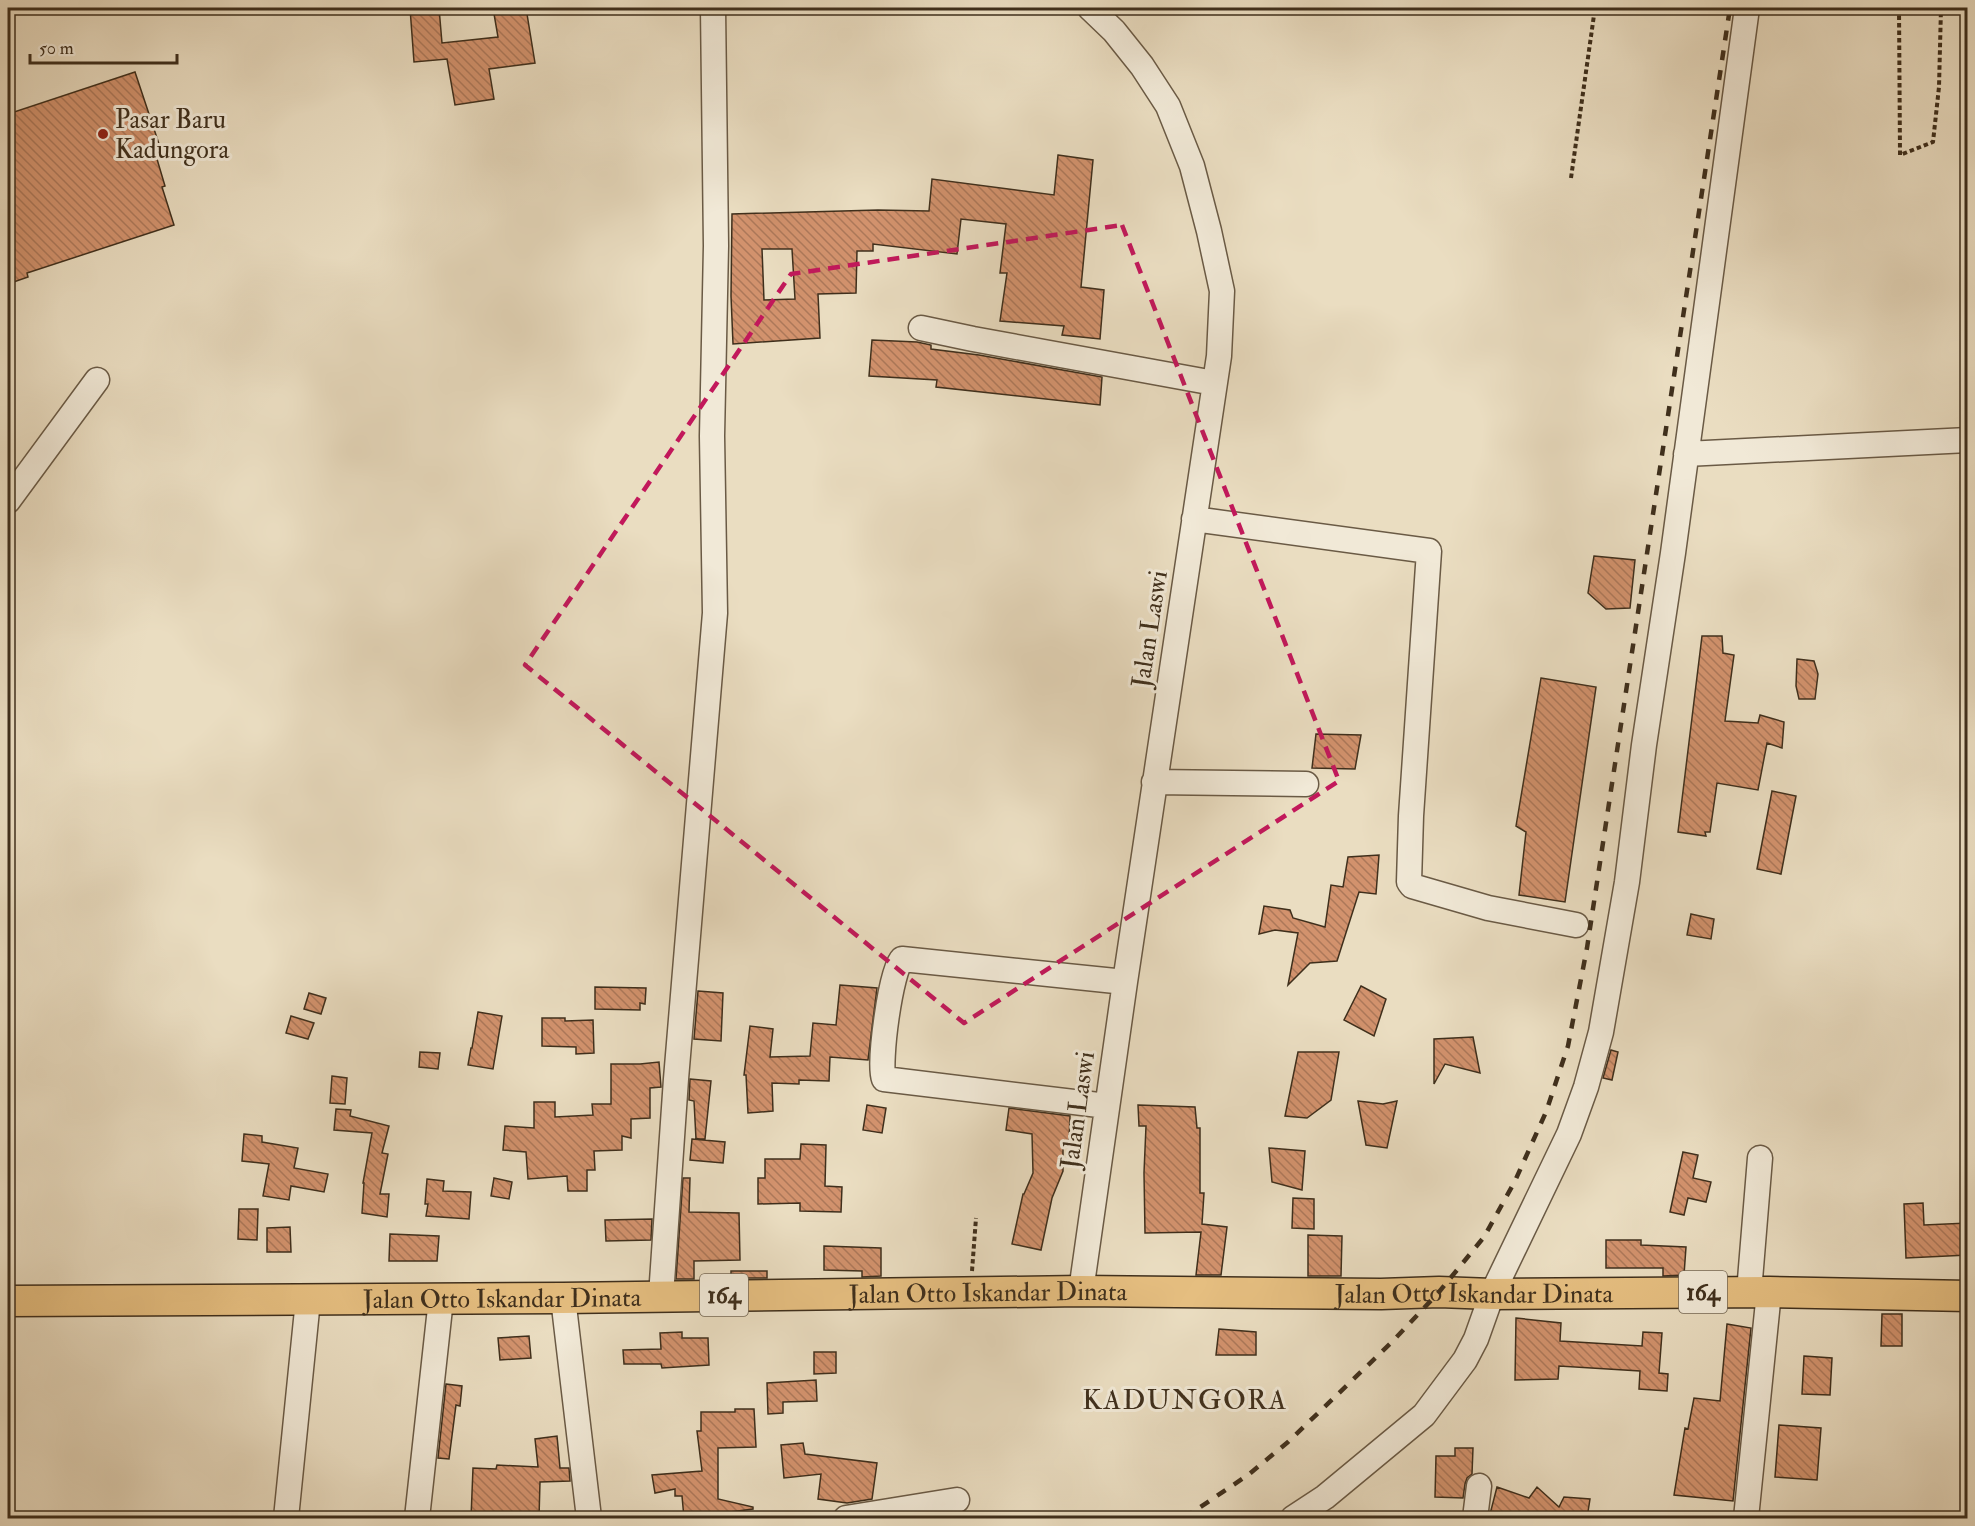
<svg xmlns="http://www.w3.org/2000/svg" width="1975" height="1526" viewBox="0 0 1975 1526" font-family="'IM FELL Double Pica',serif">
	<style>
		.building { fill: url(#building-back-hatch); stroke: #3f2f1c; stroke-width: 1.5; fill-rule: evenodd }
		.lines { fill: none; stroke-linecap: round; stroke-linejoin: round }
		.minor-casing { stroke: #6a5a45; stroke-width: 27 }
		.major-casing { stroke: #3f2f1c; stroke-width: 33 }
		.path { stroke: #3f2f1c; stroke-width: 4; stroke-dasharray: 4.5 3; stroke-linecap: butt }
		.minor { stroke: #f1e9d7; stroke-width: 24 }
		.major { stroke: #e5be80; stroke-width: 30 }
		.rail { stroke: #3f2f1c; stroke-width: 4.5; stroke-dasharray: 10 10; stroke-linecap: butt }
		.marked { fill: none; stroke: #c2185b; stroke-width: 4.5; stroke-dasharray: 12 8; stroke-linejoin: round }
		.poi-dot { fill: #8f2418; stroke: #f1e9d7; stroke-width: 2 }
		.labels { text-anchor: middle; stroke-width: 6; stroke-linejoin: round; paint-order: stroke }
		.shield { fill: #f1e9d7; stroke: #746754; stroke-width: 1.5 }
		.shield-label { font-size: 24px; font-weight: bold; fill: #3f2f1c }
		.poi-label { font-size: 26px; fill: #3f2f1c; stroke: #f1e9d7; text-anchor: start }
		.street-label { font-size: 26px; fill: #3f2f1c; stroke: #f1e9d7 }
		.quarter-label { font-size: 28px; letter-spacing: 1.5px; fill: #3f2f1c; stroke: #f1e9d7 }
	</style>
	<defs>
		<pattern id="building-back-hatch" width="6" height="6" patternUnits="userSpaceOnUse" patternTransform="scale(1.5)"><rect width="6" height="6" fill="#d2926d"/><path d="M-1 5l2 2M0 0l6 6M5-1l2 2" fill="none" stroke="#ac7859"/></pattern>
	</defs>
	<rect width="100%" height="100%" fill="#eaddc1"/>
	<filter id="stains"><feTurbulence type="fractalNoise" baseFrequency=".00333" numOctaves="4"/><feColorMatrix values="0 0 0 0 .2 0 0 0 0 .09 0 0 0 0 .02 0 0 0 .5 -.17"/></filter>
	<radialGradient id="worn" r=".72"><stop offset=".6" stop-color="#630" stop-opacity="0"/><stop offset="1" stop-color="#630" stop-opacity=".3"/></radialGradient>
	<!-- building -->
	<path class="building" d="M410,8H439L442,43L498,37L493,8H526L535,63L489,69L494,99L455,105L447,59L414,62Z
		M135,72L160,147L154,149L165,186L162,187L174,225L27,273L28,277L8,284V114Z
		M1058,155L1093,160L1081,287L1104,290L1100,339L1062,335L1064,326L1000,321L1007,273H1000L1006,224L961,219L957,254L873,244V251H857L856,293L818,294L820,338L733,344L731,296L732,214L878,210L929,211L932,179L1054,195ZM762,249H792L795,299L764,300Z
		M872,340L917,342L931,345V349L979,355L1102,377L1100,405L936,387L937,380L869,376Z
		M1594,556L1635,560L1630,608L1606,609L1588,593Z
		M1702,636H1722L1723,653L1734,655L1725,721L1758,723L1760,715L1784,722L1782,748L1767,743L1758,790L1717,783L1710,832H1705L1706,836L1678,832Z
		M1797,659L1814,661L1818,674L1815,699H1799L1796,686Z
		M1541,678L1596,687L1565,902L1519,895L1526,832L1516,826Z
		M1316,734L1361,735L1355,769L1312,768Z
		M1772,791L1796,796L1781,874L1757,869Z
		M1379,855L1376,894L1359,892L1337,961L1310,963L1288,985L1298,933L1275,930L1259,934L1264,906L1290,910L1293,918L1325,927L1331,885L1343,887L1348,857Z
		M1691,914L1714,919L1711,939L1687,935Z
		M840,985L877,988L868,1060L830,1057L829,1081L799,1080V1084L772,1083L773,1111L748,1113L746,1075H744L750,1026L773,1029L770,1057L810,1056L813,1023L836,1025Z
		M1361,986L1386,999L1374,1036L1344,1020Z
		M595,987L646,988L645,1004L640,1003V1010L595,1009Z
		M698,991L723,993L721,1041L694,1039Z
		M309,993L326,998L321,1014L304,1009Z
		M478,1012L502,1016L493,1069L468,1065L471,1048H472Z
		M291,1016L314,1023L308,1039L286,1033Z
		M542,1018H565V1021L593,1020L594,1053L576,1054V1047L542,1046Z
		M1473,1037L1480,1073L1445,1064L1434,1084V1039Z
		M1611,1050L1618,1052L1612,1080L1603,1078Z
		M420,1052L440,1053L438,1069L419,1067Z
		M1298,1052H1339L1331,1100L1307,1118L1285,1116Z
		M659,1062L661,1087L650,1088V1118L631,1119V1138L622,1136V1150L594,1151L595,1170H587V1191H568L567,1176L528,1179L526,1152L503,1150L505,1126L534,1128V1102H555V1117L593,1115L592,1104H611V1064H640Z
		M332,1076L347,1078L345,1104L330,1103Z
		M690,1079L711,1081L705,1139H696L694,1101L689,1100Z
		M1358,1101L1383,1104L1397,1101L1387,1148L1366,1145Z
		M867,1105L886,1108L882,1133L863,1130Z
		M1138,1105L1195,1107L1197,1128H1200V1193H1204L1202,1224L1227,1227L1221,1275H1196L1201,1232L1145,1233L1144,1173L1146,1126H1139Z
		M1009,1108L1070,1116L1069,1142H1063V1171L1052,1198L1041,1250L1012,1244L1023,1194H1024L1033,1173L1032,1134L1006,1130Z
		M336,1109L351,1110L350,1116L389,1126L382,1153L388,1154L380,1194H389L387,1217L362,1213L364,1183H363L372,1133L334,1130Z
		M244,1134L262,1136V1142L298,1148L294,1168L328,1174L324,1192L291,1186L289,1200L263,1196L269,1164L242,1161Z
		M692,1139L725,1142L723,1163L690,1160Z
		M801,1144L826,1145L825,1186L842,1187L841,1212L800,1211V1203L758,1204V1178H765V1159H800Z
		M1269,1148L1305,1151L1302,1190L1272,1182Z
		M1683,1152L1698,1155L1693,1178L1711,1182L1706,1202L1688,1198L1684,1215L1670,1212Z
		M494,1178L512,1182L509,1199L491,1196Z
		M683,1178H690L689,1212L739,1213L740,1260L694,1261V1279H676Z
		M427,1179L444,1181L443,1191L471,1192L469,1219L426,1216L428,1204H425Z
		M1293,1198L1314,1199V1229L1292,1228Z
		M1923,1203L1924,1225L1968,1223V1255L1906,1258L1904,1204Z
		M239,1209H258L257,1240L238,1239Z
		M652,1219L651,1240L606,1241L605,1220Z
		M290,1227L291,1252H267V1228Z
		M390,1234L439,1236L437,1261H389Z
		M1308,1235L1342,1236L1341,1276H1308Z
		M1606,1240H1641V1245L1686,1247L1684,1275L1663,1276V1268H1606Z
		M824,1246L881,1248V1276L862,1277V1271L824,1270Z
		M731,1271H767V1278H731Z
		M1882,1314H1902V1346H1881Z
		M1516,1318L1561,1323L1560,1341L1642,1346L1643,1332L1662,1333L1659,1373L1668,1374L1667,1391L1639,1389L1640,1371L1559,1366L1558,1379L1515,1380Z
		M1727,1324L1751,1328L1733,1501L1674,1495L1685,1428L1688,1429L1694,1398L1720,1401Z
		M1219,1329L1256,1332V1355H1216Z
		M682,1332V1338H708L709,1365L662,1368L661,1364H624L623,1350L661,1349L660,1333Z
		M529,1336L531,1358L500,1360L498,1338Z
		M814,1352H836V1373L814,1374Z
		M1804,1356L1832,1358L1830,1395L1802,1394Z
		M816,1380L817,1401L783,1402V1413L768,1414L767,1383Z
		M446,1384L462,1386L460,1406L456,1405L449,1459L438,1458Z
		M735,1409H754L756,1447L718,1448V1499L753,1507V1509L684,1518L682,1496H675V1489L655,1493L652,1475L702,1471L697,1431H701V1412H735Z
		M1779,1425L1821,1428L1817,1480L1775,1477Z
		M557,1436L560,1468H569L570,1481L540,1482L539,1518H471L473,1468L496,1469L497,1465L538,1467L535,1439Z
		M803,1443L805,1454L877,1463L872,1499L847,1503L818,1499L821,1474L784,1478L781,1445Z
		M1455,1448H1473L1472,1474L1467,1478L1465,1484L1463,1498L1435,1497L1436,1456H1455Z
		M1497,1487L1529,1498L1537,1487L1559,1507L1564,1497L1590,1499L1587,1518H1489Z"/>
	<g class="lines">
		<defs>
			<path id="minor" d="M921,328L973,339L1214,383
				M1686,454L1968,440
				M8,501L97,380
				M1194,519L1429,551L1411,816L1409,882L1412,886L1488,908L1576,925
				M1154,782L1306,784
				M1107,1106L884,1079C878,1064 891,969 902,959L1125,982
				M1081,1291L1125,982L1219,356L1222,291L1209,231L1192,166L1168,106L1142,66L1114,31L1090,8
				M1749,1292L1760,1158
				M661,1296L676,1079L715,613L712,436L716,246L713,8
				M563,1298L589,1518
				M286,1518L308,1300
				M417,1518L441,1299
				M846,1518L957,1500
				M1293,1518L1325,1497L1424,1415L1465,1360L1476,1339L1492,1294L1569,1134L1586,1087L1601,1032L1627,882L1644,745L1673,553L1747,8
				M1475,1518L1479,1486
				M1746,1518L1769,1292"/>
			<g id="major">
				<path id="s1" d="M8,1301L563,1298L1081,1291L1381,1294L1439,1292L1492,1294L1769,1292L1968,1296"/>
			</g>
		</defs>
		<!-- minor casing -->
		<use href="#minor" class="minor-casing"/>
		<!-- major casing -->
		<use href="#major" class="major-casing"/>
		<!-- path -->
		<path class="path" d="M1899,8L1900,155L1933,142L1939,87L1941,8
			M1571,178L1595,8
			M972,1271L976,1218"/>
		<!-- minor -->
		<use href="#minor" class="minor"/>
		<!-- major -->
		<use href="#major" class="major"/>
		<!-- rail -->
		<path class="rail" d="M1184,1518L1248,1475L1288,1442L1392,1342L1439,1292L1484,1237L1515,1181L1546,1112L1568,1046L1587,948L1730,8"/>
	</g>
	<!-- marked area -->
	<path class="marked" d="M1122,225L1339,781L964,1023L525,665L791,274Z"/>
	<!-- markers -->
	<circle class="poi-dot" cx="103" cy="134" r="6"/>
	<g class="labels">
		<!-- shield labels -->
		<g class="shield">
			<rect x="1679" y="1271" width="48" height="42" rx="4.5"/>
			<rect x="700" y="1274" width="48" height="42" rx="4.5"/>
		</g>
		<g class="shield-label">
			<text x="1703" y="1300">164</text>
			<text x="724" y="1303">164</text>
		</g>
		<!-- poi labels -->
		<g class="poi-label">
			<text x="115" y="128">Pasar Baru<tspan x="115" dy="30">Kadungora</tspan></text>
		</g>
		<!-- street labels -->
		<g class="street-label">
			<text transform="translate(1149 629) rotate(-81)" y="9">Jalan Laswi</text>
			<text transform="translate(1077 1110) rotate(-82)" y="9">Jalan Laswi</text>
			<text dy="9" stroke="none"><textPath href="#s1" startOffset="980">Jalan Otto Iskandar Dinata</textPath></text>
			<text dy="9" stroke="none"><textPath href="#s1" startOffset="1466">Jalan Otto Iskandar Dinata</textPath></text>
			<text dy="9" stroke="none"><textPath href="#s1" startOffset="494">Jalan Otto Iskandar Dinata</textPath></text>
		</g>
		<!-- quarter labels -->
		<g class="quarter-label">
			<text x="1185" y="1409">KADUNGORA</text>
		</g>
	</g>
	<!-- margin -->
	<rect width="1975" height="1526" fill="none" stroke="#eaddc1" stroke-width="30"/>
	<rect x="9" y="9" width="1957" height="1508" fill="none" stroke="#3f2f1c" stroke-width="3"/>
	<rect x="15" y="15" width="1945" height="1496" fill="none" stroke="#3f2f1c" stroke-width="1.5"/>
	<!-- scale -->
	<path d="M30 54v9h147v-9" fill="none" stroke="#3f2f1c" stroke-width="3"/>
	<text x="39" y="54" font-size="18" fill="#3f2f1c" stroke="#f1e9d7" stroke-width="4.5" paint-order="stroke">50 m</text>
	<rect width="100%" height="100%" filter="url(#stains)"/>
	<rect width="100%" height="100%" fill="url(#worn)"/>
</svg>
